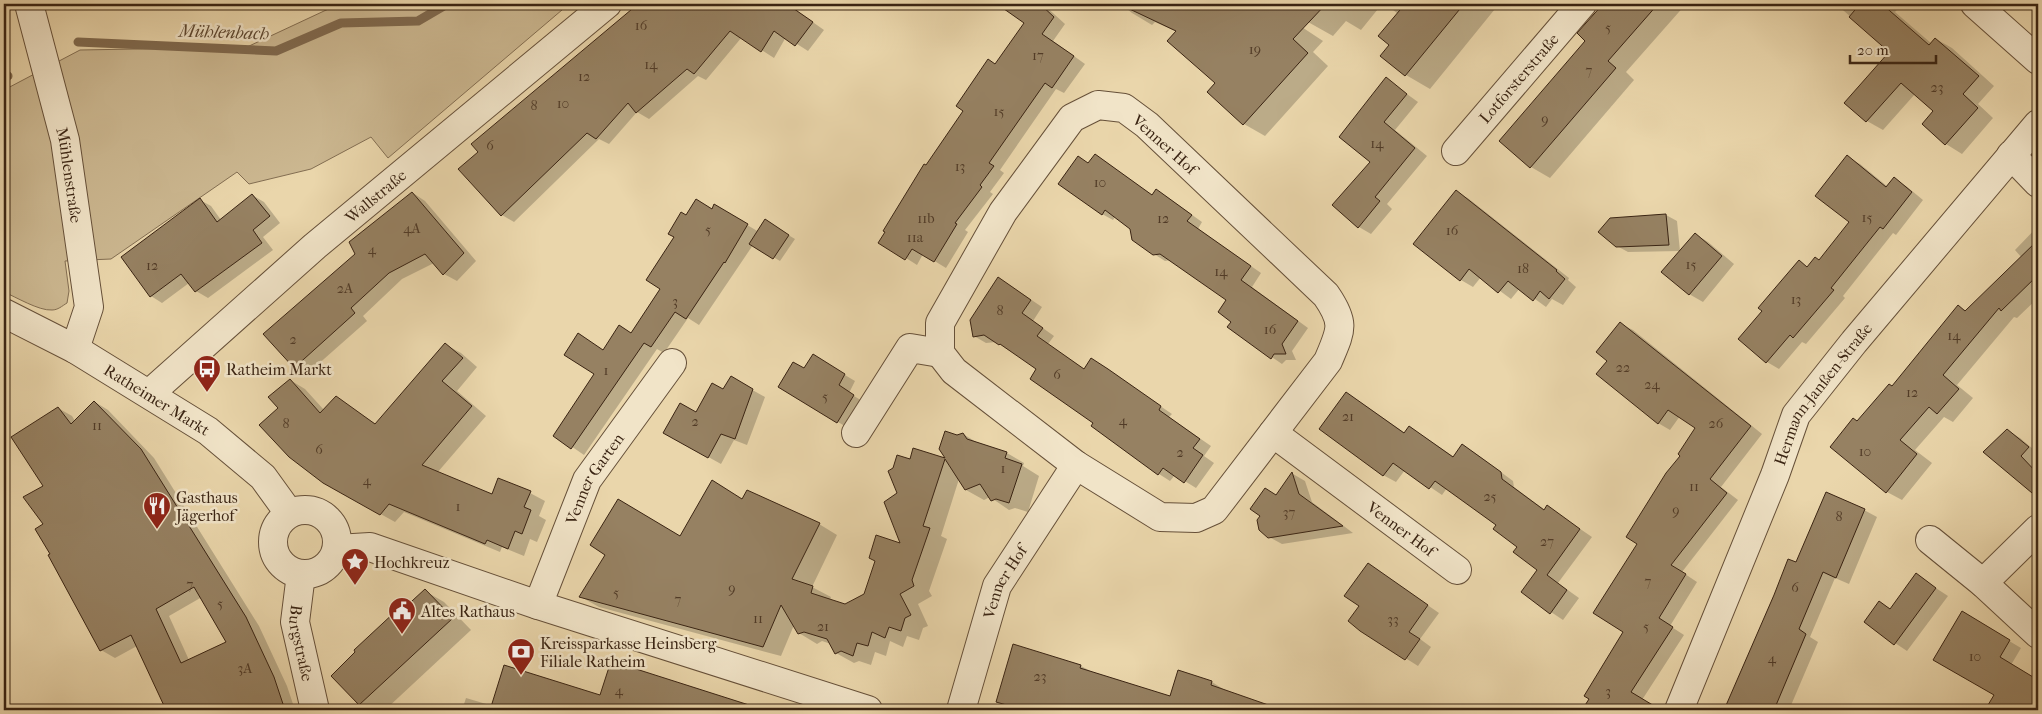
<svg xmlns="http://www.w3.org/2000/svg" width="2042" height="714" viewBox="0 0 2042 714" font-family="'IM FELL French Canon',serif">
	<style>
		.green { fill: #ccb891; stroke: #836e52 }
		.shadow { fill: #0003; fill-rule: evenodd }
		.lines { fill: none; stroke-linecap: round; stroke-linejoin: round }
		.stream { stroke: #806a4f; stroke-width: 9 }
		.building { fill: #968162; stroke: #3a2413; fill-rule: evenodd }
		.minor-casing { stroke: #665039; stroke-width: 30 }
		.tertiary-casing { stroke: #665039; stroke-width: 30 }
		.minor { stroke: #f1e4c8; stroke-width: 28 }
		.tertiary { stroke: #f1e4c8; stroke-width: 28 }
		.labels { text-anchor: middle; stroke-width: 5; stroke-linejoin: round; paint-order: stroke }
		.number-label { font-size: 14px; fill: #513b27 }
		.street-label { font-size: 16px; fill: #3a2413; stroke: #f1e4c8 }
		.poi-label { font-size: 16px; fill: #3a2413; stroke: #f1e4c8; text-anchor: start }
		.water-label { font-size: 18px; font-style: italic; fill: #5d4731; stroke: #f1e4c8 }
	</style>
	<rect width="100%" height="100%" fill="#ead6ab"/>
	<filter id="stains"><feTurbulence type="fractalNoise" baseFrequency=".004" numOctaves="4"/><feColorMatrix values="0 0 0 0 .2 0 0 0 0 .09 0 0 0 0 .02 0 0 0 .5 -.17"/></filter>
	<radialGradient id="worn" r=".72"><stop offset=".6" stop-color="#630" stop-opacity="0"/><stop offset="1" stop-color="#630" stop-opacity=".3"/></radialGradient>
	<!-- green -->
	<path class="green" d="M339,4H569L388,158L371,137L311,169L249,184L237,172L111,259L65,261L69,291L67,303C62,306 58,310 52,310C39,311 16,297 4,292V90L80,50L247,47Z"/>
	<!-- shadow -->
	<path class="shadow" d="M640,4H803L797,11L824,30L808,51L786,37L774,58L742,37L706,80L698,76L649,119L637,112L609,144L599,139L514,222L502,215L460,169L479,152L473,144Z
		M1018,4H1043L1065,24L1053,41L1085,64L1064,93L1056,89L1000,170L1004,173L990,192L993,194L965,230L968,232L946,268L923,254L917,265L906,258L926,167L1026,23L1012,13Z
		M1121,4H1260L1262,6L1267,4L1323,41L1313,52L1328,66L1265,136L1244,124L1208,92L1216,83L1177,32L1155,22L1152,25L1132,13Z
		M1293,4H1382L1361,30L1346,21L1333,36L1308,22Z
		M1386,4H1499L1430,89L1406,75L1382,56L1391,45L1398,14Z
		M1605,4H1686L1626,72L1634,80L1550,178L1531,167L1587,41L1579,33Z
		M1836,4H1902L1895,12L1932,44L1936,39L1952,48L1994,86L1978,104L1993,118L1962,154L1946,144L1923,124L1935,111L1915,94L1883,130L1867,121L1846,103L1891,52Z
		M1386,79L1418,102L1395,130L1427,156L1387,204L1392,209L1371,234L1359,227Z
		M1078,157L1089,164L1106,162L1153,196L1167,197L1202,222L1198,229L1261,273L1252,287L1308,328L1292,351L1296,360H1286L1282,364L1228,327L1232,321L1228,300L1171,260L1165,261L1154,254L1131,228L1115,217L1113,220L1102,214Z
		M1847,157L1860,164L1888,187L1894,179L1906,186L1923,200L1896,235L1893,233L1843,296L1845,298L1806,344L1802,342L1779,369L1767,362L1763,311L1799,262L1808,267L1820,261L1851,222Z
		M1456,191L1469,199L1569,278L1568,280L1576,287L1563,305L1552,299L1546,307L1520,288L1511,299L1481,277L1473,287L1461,280Z
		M413,193L425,201L476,261L457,281L444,274L434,263L402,279L363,316L367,321L307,374L294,367L356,254Z
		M252,195L264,202L280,223L263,237L273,250L208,298L196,291L189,283L162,303L151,296L200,200L211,206L221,220Z
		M715,206L759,232L765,221L795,239L780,261L753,245L699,325L688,318L664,353L657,349L584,455L555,435L595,374L604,351L632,334L662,288L675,237L687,216L712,210Z
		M1666,215L1677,221L1680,251L1628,252L1617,246Z
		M2037,227L2038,298L2017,318L2014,317L1957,385L1973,398L1953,422L1944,417L1915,450L1932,463L1902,500L1887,492L1858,422L1893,388L1958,306L1967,311L2022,258L2015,250Z
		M1695,234L1708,242L1734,264L1703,302L1689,294Z
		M999,278L1042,307L1033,321L1054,336L1048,344L1085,370L1103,367L1172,414L1169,417L1211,446L1204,456L1214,463L1196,488L1175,475L1170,481L1159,474L1092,426L1095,422L1038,369L996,342L986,343L974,336Z
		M1621,324L1633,330L1762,434L1721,487L1738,500L1682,572L1697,582L1670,626L1684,635L1642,700L1655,707L1653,710H1583L1625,632L1639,543L1696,428L1680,416L1670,430L1658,423L1609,360Z
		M446,345L461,353L477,367L457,391L486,416L437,473L493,495L530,493L545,501L539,516L546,520L537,542L530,539L524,556L502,547L500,552L404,512L395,522L323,482L280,408L290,380L305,389L324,410L336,398L376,424Z
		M813,356L855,381L849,393L864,402L848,428L780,387L805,370Z
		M731,378L765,397L747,445L734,440L721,464L665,433L696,414L723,391Z
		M1347,393L1405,433L1410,427L1454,457L1462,445L1475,453L1513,481L1514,487L1545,510L1548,507L1592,537L1558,583L1579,598L1563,620L1551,612L1539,569L1497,525L1447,488L1442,495L1405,470L1396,482L1383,475Z
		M95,402L108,410L154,458L259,626L287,686L295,710H167L137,646L115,658L101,650L50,555L52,554L44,525V486L58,408L72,416L75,421ZM202,597L228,642L189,660L169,616Z
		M2007,430L2020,438L2038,453V458L2033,464L2038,470V496L1985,452Z
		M963,434L981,445L1007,453L1024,463L1023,466L1039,476L1028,512L1015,508L1009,510L990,497L984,500L966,490L959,479L941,536L947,539L929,591L932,596L918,604L928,626L923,628L919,640L907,636L903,647L890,641L886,656L875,652L871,665L859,661L854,663L836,653L831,644L822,641L817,644L799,633L794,625L781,656L599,607L581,597L743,500L819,524L837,535L812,587L831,597L830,600L845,605L865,595L902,545L899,493L914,450L947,461L958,436Z
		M1293,474L1305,481L1312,502L1353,533L1282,544L1269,537L1277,495Z
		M1864,510L1877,517L1849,584L1835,578L1810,637L1818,642L1789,710H1726L1789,561L1797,564Z
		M1368,564L1439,613L1420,639L1431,647L1418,666L1361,630V606Z
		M1916,575L1948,596L1907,651L1895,643L1880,603L1891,609Z
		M425,591L444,602L471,630L385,710H369L359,704L400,613Z
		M1962,613L2021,648L2011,665L2038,681V710H1987L1996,695Z
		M612,663L761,710H462L466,698L493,706L601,697Z
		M1081,666L1096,674L1171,698L1179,671L1212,682L1228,692L1280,710H1013L997,701Z"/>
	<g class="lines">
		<!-- stream -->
		<path class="stream" d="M78,42L276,51L341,23L418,21L447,4
			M4,79L8,76"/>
	</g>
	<!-- building -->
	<path class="building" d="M638,4H787L813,22L795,46L774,31L761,52L730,31L694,74L687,69L636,113L628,103L596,139L587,133L501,216L458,169L478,152L471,144Z
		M997,4H1040L1054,17L1042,34L1074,56L1052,88L1045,83L989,163L994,166L980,185L982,187L955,223L957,224L934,262L912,249L905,260L878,243L885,232L883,231L924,164L926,165L963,111L956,106L988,59L995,64L1024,23Z
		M1119,4H1326L1293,39L1308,53L1243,125L1207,92L1215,83L1167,41L1176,31Z
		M1405,4H1464L1405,76L1380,56L1389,45L1378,36Z
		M1603,4H1658L1608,61L1616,68L1530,168L1499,141L1585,41L1577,33Z
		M1860,4H1882L1929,45L1935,38L1979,76L1963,94L1978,108L1945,145L1922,124L1933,111L1901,83L1866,122L1844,103L1889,52L1849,17Z
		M1386,77L1407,94L1384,122L1415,148L1375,197L1380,201L1358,228L1332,205L1370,162L1339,137Z
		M1095,154L1152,195L1156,189L1192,215L1187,221L1251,266L1241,280L1298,321L1282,344L1286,354H1274L1271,359L1227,327L1231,322L1218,312L1226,300L1160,254L1153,255L1132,240L1130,229L1105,210L1102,215L1058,184L1078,156L1088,163Z
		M1847,155L1886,187L1894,177L1912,192L1883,229L1880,227L1831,288L1834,290L1793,338L1790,335L1766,363L1738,339L1762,311L1758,308L1799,260L1807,267L1815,257L1819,260L1849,222L1815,196Z
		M1456,190L1557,270L1556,271L1565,279L1549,299L1540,291L1533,301L1508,281L1498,293L1469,269L1460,281L1413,244Z
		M412,192L464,253L443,275L425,254L389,273L351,308L355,313L294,368L263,334L355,254L349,242Z
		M252,194L270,216L253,230L262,243L195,292L181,274L150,297L121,257L200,198L217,222Z
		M696,199L712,209L714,204L748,224L725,263L724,262L686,319L675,312L651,347L644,343L571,449L553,436L594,374L564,355L578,333L603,350L619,325L631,333L660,289L646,280L674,237L668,234L681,212L686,215Z
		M1666,214L1669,245L1616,247L1598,232L1610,218Z
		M765,219L789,235L773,259L749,244Z
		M1695,233L1722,256L1689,295L1661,272Z
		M2038,240V275L2001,311L1999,308L1943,375L1959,389L1937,414L1929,407L1900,440L1917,454L1886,493L1830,447L1853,418L1857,421L1889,384L1892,386L1958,305L1965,311Z
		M998,277L1031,300L1022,313L1043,328L1037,336L1084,369L1091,358L1108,369L1161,406L1159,410L1200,439L1193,448L1203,455L1184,483L1163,468L1158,475L1091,426L1093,423L1030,379L1036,369L1000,344L999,345L984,335L973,337L970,320Z
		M1620,322L1751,426L1710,479L1727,493L1671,565L1686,574L1659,618L1673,627L1631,692L1661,710H1582L1589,699L1584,696L1623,632L1593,613L1637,544L1626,537L1666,473L1680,456L1678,454L1695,428L1668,410L1658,424L1596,374L1607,361L1596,352Z
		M445,343L463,358L442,381L472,406L422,465L492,494L498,478L531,491L524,507L531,510L522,534L515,531L508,549L487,540L485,544L389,504L380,515L323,483L289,457L259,425L278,408L268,397L290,379L320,413L336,396L375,424Z
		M813,354L845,374L839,385L854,395L837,423L778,387L793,362L804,368Z
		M731,376L753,389L735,439L721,434L708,458L663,433L680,403L696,412L712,383L723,389Z
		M1346,392L1404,433L1409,426L1453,457L1462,444L1501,472L1502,479L1544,510L1547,505L1580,529L1547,575L1567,590L1550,614L1521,592L1537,570L1513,552L1517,547L1493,529L1496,525L1435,481L1429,489L1393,463L1383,476L1319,429Z
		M94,401L141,449L246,617L274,677L285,710H166L131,635L100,651L48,555L50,554L35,529L43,524L23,497L43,486L11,437L58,407L71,424ZM194,587L226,642L181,663L156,609Z
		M2007,429L2029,447L2021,456L2038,474V498L1983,452Z
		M945,431L957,435L963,433L967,439L1007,452L1005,458L1022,464L1009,503L996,499L991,501L980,484L965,490L945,459L923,526L930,528L912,580L914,586L900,594L911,615L905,618L901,631L889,627L885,638L872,632L868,646L857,643L853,656L841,651L835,654L827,639L804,632L798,634L781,605L763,647L579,597L605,555L590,545L618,499L680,536L712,480L742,499L747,490L820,523L792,579L813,586L811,593L845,604L864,594L875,561L869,558L876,535L900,543L884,502L897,493L888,471L893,468L897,455L910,459L913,448L945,458L939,449Z
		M1292,472L1299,494L1343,526L1268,538L1259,530L1257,520L1260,516L1250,509L1265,488L1276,495Z
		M1826,492L1865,509L1836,578L1823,572L1799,629L1806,634L1774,710H1724L1774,595L1788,559L1796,562Z
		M1368,563L1428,605L1409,632L1420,639L1405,660L1360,631L1348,621L1359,606L1344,596Z
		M1916,573L1936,588L1894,645L1864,622L1879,601L1890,609Z
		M425,589L453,618L359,705L331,676L355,652L354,650L397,610L400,612Z
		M1962,611L2010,640L2000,657L2038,680V710H1985L1994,695L1933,660Z
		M1013,644L1081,665L1080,668L1170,696L1178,670L1212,681L1211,685L1274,707L1273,710H1024L996,702Z
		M611,661L749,705L748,710H490L504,665L600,695Z"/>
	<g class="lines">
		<defs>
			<g id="minor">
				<path id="s1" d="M29,4L65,140L89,307L75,349"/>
				<path d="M1975,4L2038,60"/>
				<path d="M1098,105L1124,108L1147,125L1326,295C1346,324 1341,330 1328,361L1214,510L1196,518L1160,517L1076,465L954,371L940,353V323L1003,212L1072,118Z"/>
				<path id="s2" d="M1456,151L1582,4"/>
				<path d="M2011,155L2038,183"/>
				<path id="s3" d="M149,394L315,246L607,4"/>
				<path d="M856,433L910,348L940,353"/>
				<path id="s4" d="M1273,433L1457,570"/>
				<path d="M1930,540L1983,583L2038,634"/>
				<path d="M337,549L370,547L538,605L868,710"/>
				<path d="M1983,583L2038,529"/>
				<path id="s5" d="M538,605L587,480L672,363"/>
				<path id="s6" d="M961,710L997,586L1076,465"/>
				<path id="s7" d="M1679,710L1775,475L1796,415L1854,342L2038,124"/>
			</g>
			<g id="tertiary">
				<path id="s8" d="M4,313L75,349L208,431L263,477L289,513"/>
				<circle cx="305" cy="542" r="32"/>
				<path id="s9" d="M301,574L295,622L315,710"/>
			</g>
		</defs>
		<!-- minor casing -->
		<use href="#minor" class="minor-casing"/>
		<!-- tertiary casing -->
		<use href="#tertiary" class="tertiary-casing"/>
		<!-- minor -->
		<use href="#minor" class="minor"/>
		<!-- tertiary -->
		<use href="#tertiary" class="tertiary"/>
	</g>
	<!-- icons -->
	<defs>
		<symbol id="bus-pin" viewBox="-11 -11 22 30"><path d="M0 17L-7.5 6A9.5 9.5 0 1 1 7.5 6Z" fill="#8f2418" stroke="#f1e4c8"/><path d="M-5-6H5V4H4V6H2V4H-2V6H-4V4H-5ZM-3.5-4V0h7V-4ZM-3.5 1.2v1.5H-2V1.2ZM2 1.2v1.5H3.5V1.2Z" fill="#fff"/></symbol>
		<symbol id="restaurant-pin" viewBox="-11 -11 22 30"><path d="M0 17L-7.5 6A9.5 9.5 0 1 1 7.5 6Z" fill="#8f2418" stroke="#f1e4c8"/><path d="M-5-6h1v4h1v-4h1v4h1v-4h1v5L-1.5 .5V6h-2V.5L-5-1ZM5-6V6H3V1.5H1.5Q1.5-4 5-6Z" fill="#fff"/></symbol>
		<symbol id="sight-pin" viewBox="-11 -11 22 30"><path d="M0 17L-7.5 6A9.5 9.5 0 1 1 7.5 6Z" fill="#8f2418" stroke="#f1e4c8"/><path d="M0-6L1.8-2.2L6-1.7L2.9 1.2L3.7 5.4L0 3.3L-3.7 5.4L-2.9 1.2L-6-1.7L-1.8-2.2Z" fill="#fff"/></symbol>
		<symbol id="civic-pin" viewBox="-11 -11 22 30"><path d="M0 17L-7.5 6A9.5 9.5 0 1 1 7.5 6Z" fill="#8f2418" stroke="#f1e4c8"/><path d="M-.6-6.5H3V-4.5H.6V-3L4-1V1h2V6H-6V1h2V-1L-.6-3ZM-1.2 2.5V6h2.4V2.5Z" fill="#fff"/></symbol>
		<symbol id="bank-pin" viewBox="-11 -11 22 30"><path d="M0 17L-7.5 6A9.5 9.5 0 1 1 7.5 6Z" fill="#8f2418" stroke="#f1e4c8"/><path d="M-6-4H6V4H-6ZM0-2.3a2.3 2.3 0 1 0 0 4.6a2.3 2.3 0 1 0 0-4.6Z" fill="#fff"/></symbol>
	</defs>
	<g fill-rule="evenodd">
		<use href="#bus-pin" x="191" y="353" width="32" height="43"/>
		<use href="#restaurant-pin" x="141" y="490" width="32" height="43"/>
		<use href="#sight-pin" x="339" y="546" width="32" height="43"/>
		<use href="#civic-pin" x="386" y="595" width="32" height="43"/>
		<use href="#bank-pin" x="505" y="636" width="32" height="43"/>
	</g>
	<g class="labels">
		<!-- number labels -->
		<g class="number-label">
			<text x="641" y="30">16</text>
			<text x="1608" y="32">5</text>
			<text x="1255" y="54">19</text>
			<text x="1038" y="60">17</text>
			<text x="651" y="69">14</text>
			<text x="1589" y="75">7</text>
			<text x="584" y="81">12</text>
			<text x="1937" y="92">23</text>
			<text x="563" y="108">10</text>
			<text x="534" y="110">8</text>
			<text x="999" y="116">15</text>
			<text x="1545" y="124">9</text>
			<text x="1377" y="148">14</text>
			<text x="490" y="150">6</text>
			<text x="960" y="171">13</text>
			<text x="1100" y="187">10</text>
			<text x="1867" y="222">15</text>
			<text x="926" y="223">11b</text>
			<text x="1163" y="223">12</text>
			<text x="412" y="233">4A</text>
			<text x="708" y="234">5</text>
			<text x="1452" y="235">16</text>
			<text x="915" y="242">11a</text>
			<text x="372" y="254">4</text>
			<text x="1691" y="269">15</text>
			<text x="152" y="270">12</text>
			<text x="1523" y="273">18</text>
			<text x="1221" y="276">14</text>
			<text x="345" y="293">2A</text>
			<text x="1796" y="304">13</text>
			<text x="675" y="306">3</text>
			<text x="1000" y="315">8</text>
			<text x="1270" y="334">16</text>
			<text x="1954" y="340">14</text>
			<text x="293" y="344">2</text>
			<text x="1623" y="372">22</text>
			<text x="606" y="375">1</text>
			<text x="1057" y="379">6</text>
			<text x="1652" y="389">24</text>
			<text x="1912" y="397">12</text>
			<text x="825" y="401">5</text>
			<text x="1348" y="421">21</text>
			<text x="1123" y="425">4</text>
			<text x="695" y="426">2</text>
			<text x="286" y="428">8</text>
			<text x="1716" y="428">26</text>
			<text x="97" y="430">11</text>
			<text x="319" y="454">6</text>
			<text x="1865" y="456">10</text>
			<text x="1180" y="457">2</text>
			<text x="1003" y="473">1</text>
			<text x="367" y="485">4</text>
			<text x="1694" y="491">11</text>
			<text x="1490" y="501">25</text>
			<text x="458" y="511">1</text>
			<text x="1676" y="515">9</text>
			<text x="1289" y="517">37</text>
			<text x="1839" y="521">8</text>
			<text x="1547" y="546">27</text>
			<text x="1648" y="586">7</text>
			<text x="190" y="589">7</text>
			<text x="1795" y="592">6</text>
			<text x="732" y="593">9</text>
			<text x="616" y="597">5</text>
			<text x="678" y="604">7</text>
			<text x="220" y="608">5</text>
			<text x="758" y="623">11</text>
			<text x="1393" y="624">33</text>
			<text x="823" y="631">21</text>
			<text x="1646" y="631">5</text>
			<text x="1975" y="661">10</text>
			<text x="1772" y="663">4</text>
			<text x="245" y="673">3A</text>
			<text x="1040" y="681">23</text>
			<text x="619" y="695">4</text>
			<text x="1608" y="696">3</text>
		</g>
		<!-- street labels -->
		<g class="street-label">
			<text dy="6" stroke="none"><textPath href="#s2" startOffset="96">Lotforsterstraße</textPath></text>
			<text transform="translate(1165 144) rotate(42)" y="6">Venner Hof</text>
			<text dy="6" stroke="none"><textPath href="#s1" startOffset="176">Mühlenstraße</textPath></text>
			<text dy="6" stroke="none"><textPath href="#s3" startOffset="301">Wallstraße</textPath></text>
			<text dy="6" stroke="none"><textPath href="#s7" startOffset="349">Hermann-Janßen-Straße</textPath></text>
			<text dy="6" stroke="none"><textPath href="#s8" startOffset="176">Ratheimer Markt</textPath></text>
			<text dy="6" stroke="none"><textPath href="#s5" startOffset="139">Venner Garten</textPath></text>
			<text dy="6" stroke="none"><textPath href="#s4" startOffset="160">Venner Hof</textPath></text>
			<text dy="6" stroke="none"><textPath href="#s6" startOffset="136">Venner Hof</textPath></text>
			<text dy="6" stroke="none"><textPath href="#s9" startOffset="70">Burgstraße</textPath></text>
		</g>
		<!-- poi labels -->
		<g class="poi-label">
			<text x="226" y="375">Ratheim Markt</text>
			<text x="176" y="503">Gasthaus<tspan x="176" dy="18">Jägerhof</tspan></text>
			<text x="374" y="568">Hochkreuz</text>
			<text x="421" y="617">Altes Rathaus</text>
			<text x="540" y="649">Kreissparkasse Heinsberg<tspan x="540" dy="18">Filiale Ratheim</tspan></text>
		</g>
		<!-- water labels -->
		<g class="water-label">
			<text transform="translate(224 32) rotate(2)" y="6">Mühlenbach</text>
		</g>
	</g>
	<!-- margin -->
	<rect width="2042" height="714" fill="none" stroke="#ead6ab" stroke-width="20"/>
	<rect x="5" y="5" width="2032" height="704" fill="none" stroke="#3a2413" stroke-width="2.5"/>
	<rect x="10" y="10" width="2022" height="694" fill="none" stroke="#3a2413"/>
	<!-- scale -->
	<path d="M1850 55v8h86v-8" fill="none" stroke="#3a2413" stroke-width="2.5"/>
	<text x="1857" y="55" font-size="15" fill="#3a2413" stroke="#f1e4c8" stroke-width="4" paint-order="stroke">20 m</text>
	<rect width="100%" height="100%" filter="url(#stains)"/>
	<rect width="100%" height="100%" fill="url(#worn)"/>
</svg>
